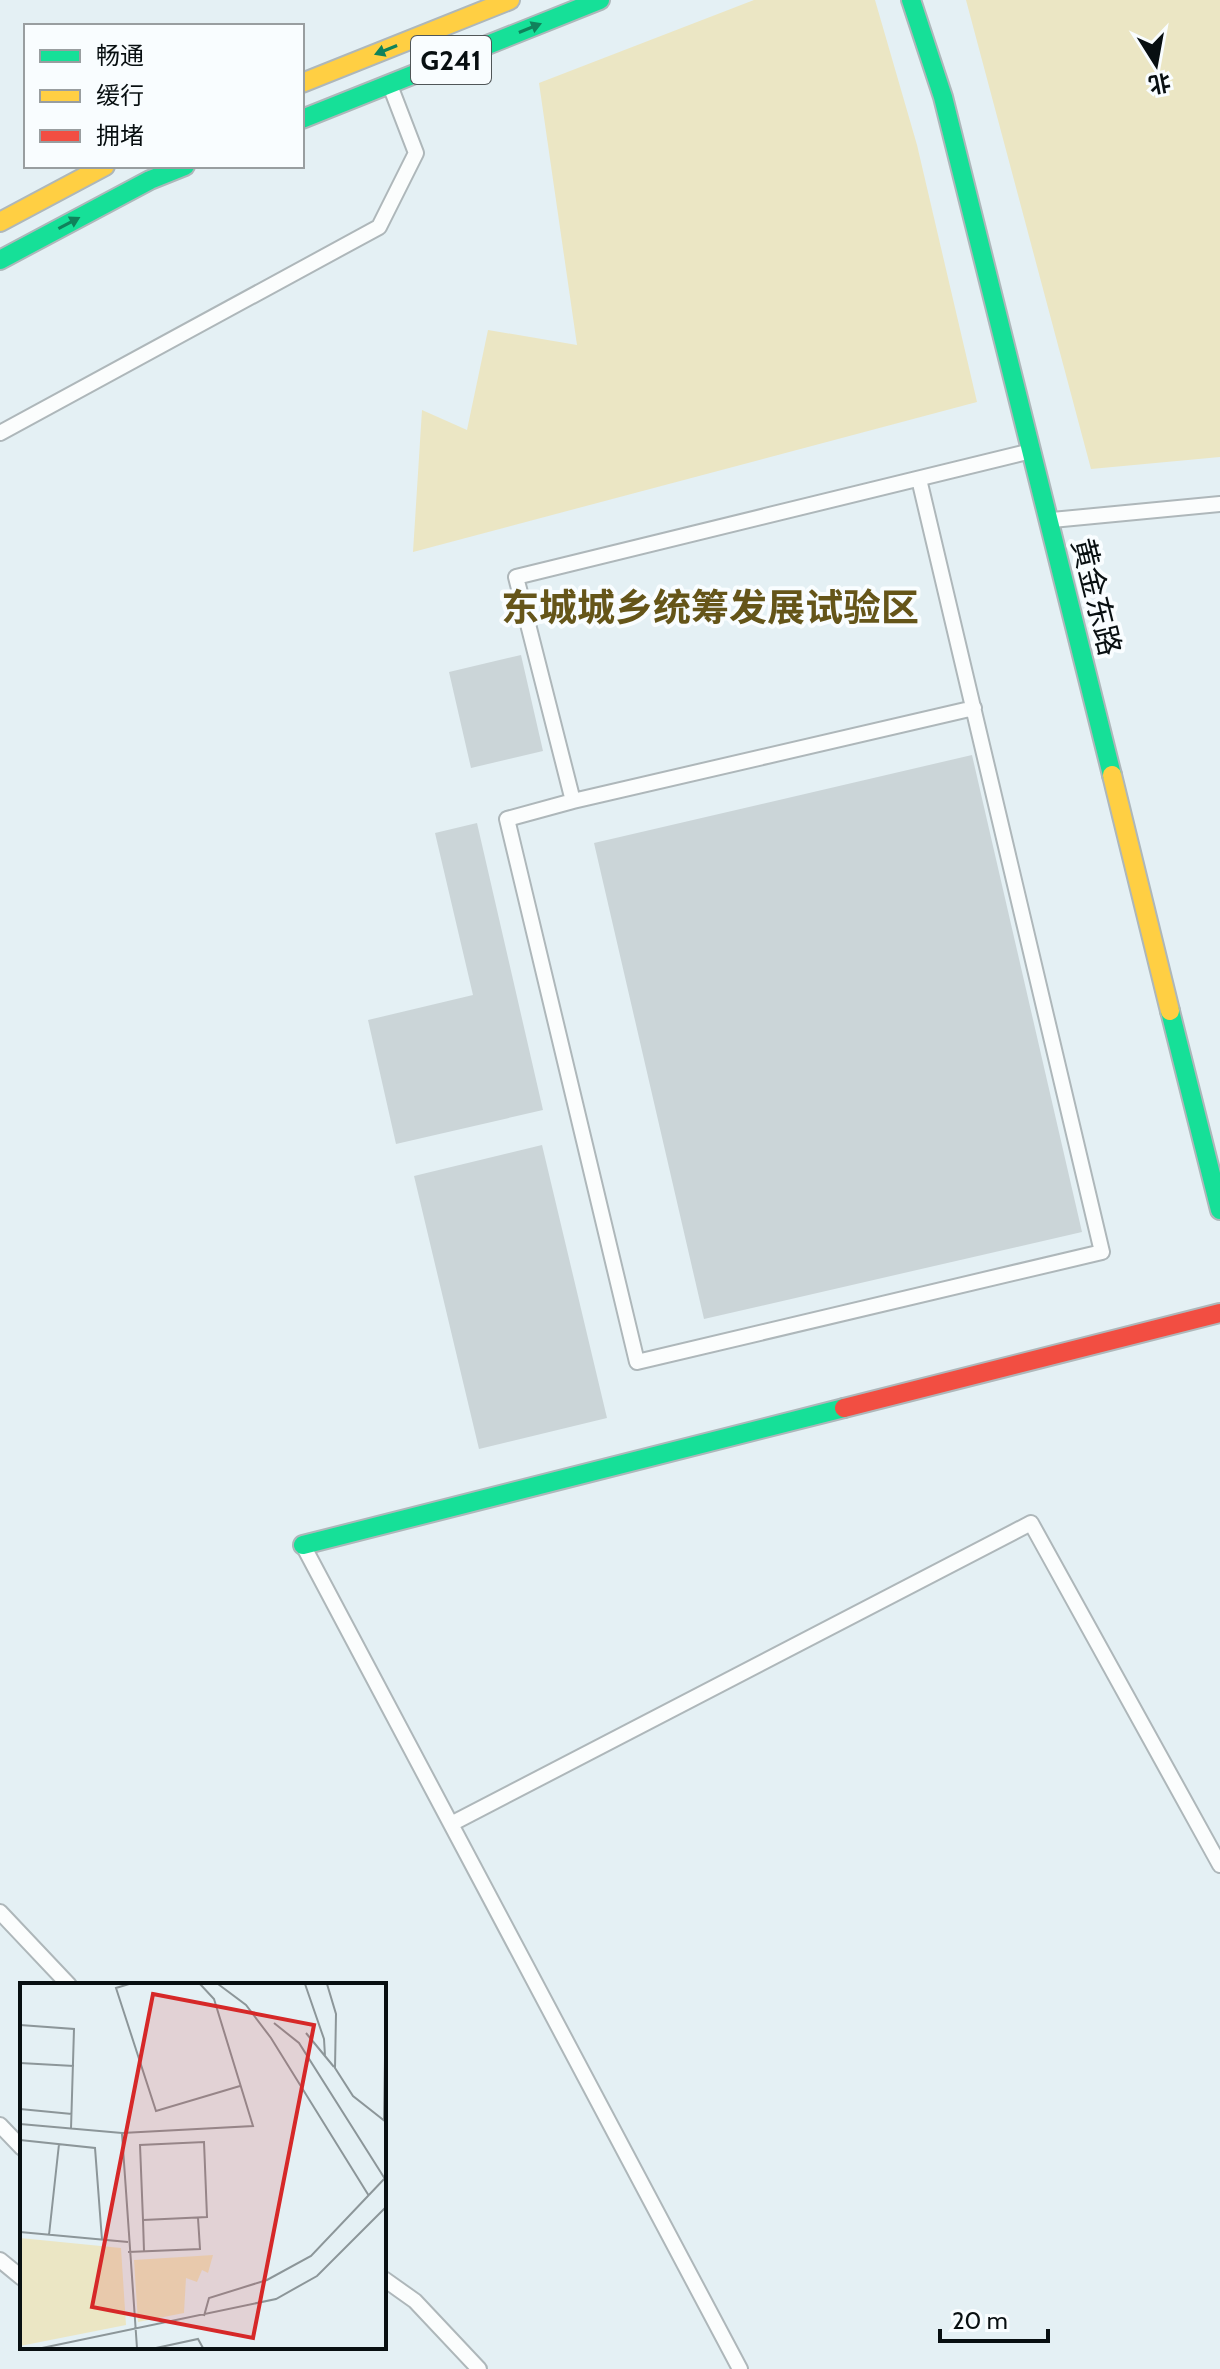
<svg xmlns="http://www.w3.org/2000/svg" width="1220" height="2369" viewBox="0 0 1220 2369" font-family="Cabin,'Noto Sans SC',sans-serif">
	<style>
		.green { fill: #ebe6c4 }
		.building { fill: #cbd5d8 }
		.lines { fill: none; stroke-linecap: round; stroke-linejoin: round }
		.lane-casing { stroke: #aeb7ba; stroke-width: 18 }
		.fast-casing { stroke: #aeb7ba; stroke-width: 22 }
		.slow-casing { stroke: #aeb7ba; stroke-width: 22 }
		.jam-casing { stroke: #aeb7ba; stroke-width: 22 }
		.lane { stroke: #fbfdfd; stroke-width: 14 }
		.fast { stroke: #16e098; stroke-width: 18 }
		.slow { stroke: #ffcf43; stroke-width: 18 }
		.jam { stroke: #f24e42; stroke-width: 18 }
		.oneway { fill: #10825b }
		.labels { text-anchor: middle; stroke-width: 8; stroke-linejoin: round; paint-order: stroke }
		.shield { fill: #f9fdff; stroke: #505658; stroke-width: 2 }
		.shield-label { font-size: 28px; font-weight: bold; fill: #080f11 }
		.street-label { font-size: 30px; fill: #080f11; stroke: #f9fdff }
		.district-label { font-size: 38px; font-weight: bold; fill: #655519; stroke: #f9fdff }
		.inset-road { fill: none; stroke: #8c9699; stroke-width: 2 }
		.view { fill: #d62828; fill-opacity: 0.15; stroke: #d62828; stroke-width: 4 }
		.inset-edge { fill: none; stroke: #080f11; stroke-width: 4 }
	</style>
	<rect width="100%" height="100%" fill="#e4f0f4"/>
	<!-- green -->
	<path class="green" d="M754,0H875L917,145L977,402L413,552L422,410L467,430L488,330L577,345L539,83Z
		M966,0H1220V457L1091,469Z"/>
	<!-- building -->
	<path class="building" d="M521,655L543,751L471,768L449,672Z
		M972,755L1082,1232L704,1319L594,843Z
		M477,823L543,1110L396,1144L368,1020L473,995L435,833Z
		M542,1145L607,1418L479,1449L414,1176Z"/>
	<g class="lines">
		<defs>
			<path id="lane" d="M0,433L379,227L416,153L391,88
				M919,479L1102,1252L637,1362L507,819L573,801L974,708
				M1052,520L1220,504
				M573,801L516,577L1027,452
				M305,1549L740,2369
				M451,1824L1031,1523L1220,1865
				M0,1912L69,1985
				M0,2125L22,2148
				M0,2260L22,2278
				M384,2279L415,2301L479,2369"/>
			<path id="fast" d="M911,0L943,97L1112,775
				M302,119L600,0
				M0,260L150,180L185,166
				M1170,1011L1220,1210
				M303,1545L844,1408"/>
			<path id="slow" d="M302,83L510,0
				M0,222L105,166
				M1112,775L1170,1011"/>
			<path id="jam" d="M844,1408L1220,1313"/>
		</defs>
		<!-- lane casing -->
		<use href="#lane" class="lane-casing"/>
		<!-- fast casing -->
		<use href="#fast" class="fast-casing"/>
		<!-- slow casing -->
		<use href="#slow" class="slow-casing"/>
		<!-- jam casing -->
		<use href="#jam" class="jam-casing"/>
		<!-- lane -->
		<use href="#lane" class="lane"/>
		<!-- fast -->
		<use href="#fast" class="fast"/>
		<!-- slow -->
		<use href="#slow" class="slow"/>
		<!-- jam -->
		<use href="#jam" class="jam"/>
	</g>
	<!-- one-way arrows -->
	<defs><path id="oneway-solid" d="M-6-.8H1V-3.2L6.5 0L1 3.2V.8H-6Z" transform="scale(2)"/></defs>
	<g class="oneway">
		<use href="#oneway-solid" transform="translate(530 28) rotate(-22)"/>
		<use href="#oneway-solid" transform="translate(386 50) rotate(158)"/>
		<use href="#oneway-solid" transform="translate(69 223) rotate(-28)"/>
	</g>
	<g class="labels">
		<!-- shield labels -->
		<rect class="shield" x="411" y="36" width="80" height="48" rx="6"/>
		<g class="shield-label">
			<text x="451" y="70">G241</text>
		</g>
		<!-- street labels -->
		<g class="street-label">
			<text transform="translate(1096 597) rotate(76)" y="10">黄金东路</text>
		</g>
		<!-- district labels -->
		<g class="district-label">
			<text x="710" y="621">东城城乡统筹发展试验区</text>
		</g>
	</g>
	<!-- overview -->
	<g transform="translate(20 1983)">
		<rect width="366" height="366" fill="#e4f0f4"/>
		<path d="M0,255L101,265L106,342L0,363ZM193,272L188,290L182,287L177,299L166,295L164,330L118,339L114,277Z" fill="#ebe6c4"/>
		<path class="inset-road" d="M109,1L96,5L136,128L220,103M198,1L226,22L251,55L349,213M285,1L304,56L305,73M307,1L316,31L315,85L333,113L366,139M254,40L279,60L365,196M0,42L54,46L51,146M286,50L314,84M0,80L54,83M0,126L52,131M364,136L366,15M0,141L102,150L233,143L194,16L180,1M102,151L117,365M0,157L75,165L82,257M123,237L187,234L184,159L120,162L123,237L124,268M0,249L108,259M29,252L39,161M108,269L180,266L178,235M184,333L189,315L247,297L291,273L366,194M22,365L256,316L297,293L366,224M136,365L178,356L183,365"/>
		<path class="view" d="M133,11L294,42L233,355L72,324Z"/>
		<rect width="366" height="366" class="inset-edge"/>
	</g>
	<!-- legend -->
	<rect x="24" y="24" width="280" height="144" fill="#f9fdff" stroke="#999ea0" stroke-width="2"/>
	<rect x="40" y="50" width="40" height="12" fill="#16e098" stroke="#999ea0" stroke-width="2"/>
	<text x="96" y="64" font-size="24" fill="#080f11">畅通</text>
	<rect x="40" y="90" width="40" height="12" fill="#ffcf43" stroke="#999ea0" stroke-width="2"/>
	<text x="96" y="104" font-size="24" fill="#080f11">缓行</text>
	<rect x="40" y="130" width="40" height="12" fill="#f24e42" stroke="#999ea0" stroke-width="2"/>
	<text x="96" y="144" font-size="24" fill="#080f11">拥堵</text>
	<!-- north arrow -->
	<g transform="translate(1156 64) rotate(169)" stroke="#f9fdff" stroke-width="6" paint-order="stroke">
	<path d="M0-6L14 30L0 20L-14 30Z" fill="#080f11"/>
	<text y="-12" font-size="22" font-weight="bold" text-anchor="middle" fill="#080f11">北</text>
	</g>
	<!-- scale -->
	<path d="M940 2329v12h108v-12" fill="none" stroke="#080f11" stroke-width="4"/>
	<text x="952" y="2329" font-size="24" fill="#080f11" stroke="#f9fdff" stroke-width="6" paint-order="stroke">20 m</text>
</svg>
